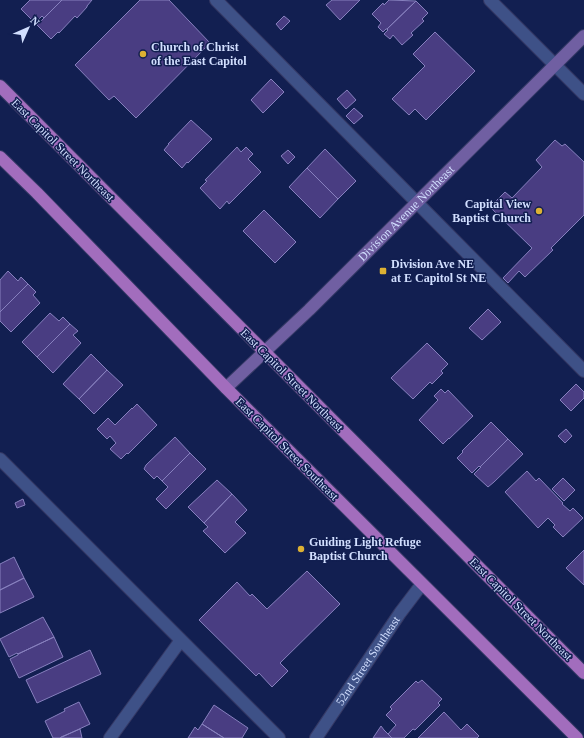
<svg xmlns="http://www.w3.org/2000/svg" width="584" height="738" viewBox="0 0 584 738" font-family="Georgia,serif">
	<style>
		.building { fill: #493d82; stroke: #8780be }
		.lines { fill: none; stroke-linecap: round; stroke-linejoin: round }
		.lane-casing { stroke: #353965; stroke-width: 14 }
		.street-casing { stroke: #353965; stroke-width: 14 }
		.secondary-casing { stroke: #353965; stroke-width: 14 }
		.primary-casing { stroke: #353965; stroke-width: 14 }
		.lane { stroke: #3e5187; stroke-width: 12 }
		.street { stroke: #3e5187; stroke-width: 12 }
		.secondary { stroke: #705fa2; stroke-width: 12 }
		.primary { stroke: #a26dbd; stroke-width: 12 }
		.poi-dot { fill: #ddb133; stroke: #121f51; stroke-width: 1.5 }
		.labels { text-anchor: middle; stroke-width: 3; stroke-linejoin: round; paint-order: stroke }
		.poi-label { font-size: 12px; font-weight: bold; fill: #d2dfff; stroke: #121f51; text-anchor: start }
		.street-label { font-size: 12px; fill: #d2dfff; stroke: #121f51 }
	</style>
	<rect width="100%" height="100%" fill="#121f51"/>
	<!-- building -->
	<path class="building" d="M30,0H62L44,18L42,16L35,23L21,9Z
		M62,0H92L87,6V7L77,18L75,16L59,33L58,32L51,39L37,25Z
		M140,0H169L210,43L136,118L114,96L109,100L75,65Z
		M332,0H360L340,20L326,5Z
		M389,0L416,1L387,29H386L383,32L378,27L381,23L372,14L383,3L384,5Z
		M416,1L428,13L422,19L424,21L411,33L413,35L402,45L393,35L390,39L384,34L388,30L387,29Z
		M284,16L290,21L281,30L276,24Z
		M435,32L475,71L426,120L415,109L409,115L392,99L425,66L413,54Z
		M271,79L284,92L263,113L251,100Z
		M347,90L356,100L346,109L337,99Z
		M354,108L363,116L354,124L346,116Z
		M191,120L212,139L188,163L187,162L182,168L164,150L169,144H168Z
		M555,140L562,146L565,144L584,162V215L551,248L553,250L525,277L519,271L508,283L503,278L532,248L490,207L505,192L512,198L542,167L536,160Z
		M237,147L241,152L246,147L253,154L248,159L261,172L229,204L227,201L220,209L200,188L207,181L205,180Z
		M325,149L356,181L338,199L307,168Z
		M288,150L295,157L288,164L281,156Z
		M307,168L338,199L320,218L289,187Z
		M264,210L296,242L275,263L243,231Z
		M8,271L18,281L21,277L28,284L0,312V280Z
		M28,284L36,292L33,295L40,303L11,332L0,321V312Z
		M488,309L501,322L482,340L469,328Z
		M50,313L59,321L63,317L70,324L37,357L22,342Z
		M70,324L78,331L73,335L81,343L53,373L37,357Z
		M427,343L448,364L441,371L443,373L432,384L430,382L413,399L391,378Z
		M91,354L107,370L79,399L63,384Z
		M107,370L123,385L94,414L79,399Z
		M576,384L584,392V398L571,411L560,400Z
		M441,389L445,393L448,390L473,416L449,439V438L443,444L419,420L438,400L434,396Z
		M137,404L157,425L128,454L127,453L121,459L110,449L116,443L110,436L107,439L97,429L108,418L115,425L132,408V409Z
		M491,422L508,439L480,467L479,466L472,473L457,458L463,452L462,451Z
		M566,429L572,436L565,443L558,436Z
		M175,437L190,453L162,481L157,476L154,479L144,469L146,465Z
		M508,439L523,454L494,482L488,487L474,474L481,467H480Z
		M190,453L206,469L166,509L156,499L168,487L162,481Z
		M527,471L536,481L539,478L563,503L562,504L570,511L573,508L583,518L563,537L553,527L555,525L548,518L538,528L505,492Z
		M563,478L575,490L564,501L552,489Z
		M217,480L232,494L204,523L188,507Z
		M232,494L247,510L235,522L246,533L225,553L203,531L208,527L204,523Z
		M23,499L25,505L17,508L15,503Z
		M584,550V585L566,568Z
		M14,557L24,578L0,590V564Z
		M307,571L340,604L280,663L288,671L272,687L259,673L256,676L199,620L237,582L250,596L252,594L267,609Z
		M24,578L34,597L0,613V590Z
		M43,617L54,637L18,654L17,653L9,657L0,639Z
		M54,637L63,657L19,678L10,659L18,655V654Z
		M90,650L101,674L37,703L26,680Z
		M422,680L442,699L438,703L440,705L415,730L413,729L404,738H392L388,734L396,725L386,715L392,709L390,707L416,681L418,683Z
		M79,702L90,724L60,738H53L45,721L65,711L64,709Z
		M214,705L248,728L242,738H224L202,724Z
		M444,712L461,730L467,724L479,736L477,738H418Z
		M202,724L224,738H188L195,727L198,730Z
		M381,726L384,730L392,738H373Z
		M80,729L82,738H60L61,737Z"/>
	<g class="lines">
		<defs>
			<path id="lane" d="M216,0L584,371
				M0,459L279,738
				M110,738L181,640"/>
			<g id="street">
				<path d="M490,0L584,94"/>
				<path id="s1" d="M316,738L400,613L422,584"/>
			</g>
			<g id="secondary">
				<path id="s2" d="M226,388L309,310L584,36"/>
			</g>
			<path id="primary" d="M0,86L584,673
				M0,157L37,193L226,388L577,738"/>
		</defs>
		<!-- lane casing -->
		<use href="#lane" class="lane-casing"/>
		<!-- street casing -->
		<use href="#street" class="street-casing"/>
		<!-- secondary casing -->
		<use href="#secondary" class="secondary-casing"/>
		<!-- primary casing -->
		<use href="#primary" class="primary-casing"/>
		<!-- lane -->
		<use href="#lane" class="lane"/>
		<!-- street -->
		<use href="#street" class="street"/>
		<!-- secondary -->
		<use href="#secondary" class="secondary"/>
		<!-- primary -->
		<use href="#primary" class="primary"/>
	</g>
	<!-- markers -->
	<g class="poi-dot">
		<circle cx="143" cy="54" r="4"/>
		<circle cx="539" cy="211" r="4"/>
		<rect x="379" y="267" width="8" height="8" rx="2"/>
		<circle cx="301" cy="549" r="4"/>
	</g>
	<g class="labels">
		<!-- poi labels -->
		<g class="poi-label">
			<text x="151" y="51">Church of Christ<tspan x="151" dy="14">of the East Capitol</tspan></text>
			<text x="531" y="208" text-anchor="end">Capital View<tspan x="531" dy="14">Baptist Church</tspan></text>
			<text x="391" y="268">Division Ave NE<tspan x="391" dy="14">at E Capitol St NE</tspan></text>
			<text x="309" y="546">Guiding Light Refuge<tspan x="309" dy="14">Baptist Church</tspan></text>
		</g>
		<!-- street labels -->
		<g class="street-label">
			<text transform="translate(63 150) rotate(45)" y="4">East Capitol Street Northeast</text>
			<text dy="4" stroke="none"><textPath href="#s2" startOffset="251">Division Avenue Northeast</textPath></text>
			<text transform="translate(292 380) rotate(45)" y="4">East Capitol Street Northeast</text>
			<text transform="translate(287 449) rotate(45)" y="4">East Capitol Street Southeast</text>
			<text transform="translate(521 609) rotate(45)" y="4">East Capitol Street Northeast</text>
			<text dy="4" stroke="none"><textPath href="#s1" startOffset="93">52nd Street Southeast</textPath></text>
		</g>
	</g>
	<!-- north arrow -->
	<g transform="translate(28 28) rotate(45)" stroke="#121f51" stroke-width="3" paint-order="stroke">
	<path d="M0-3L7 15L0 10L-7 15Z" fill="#d2dfff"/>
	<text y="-6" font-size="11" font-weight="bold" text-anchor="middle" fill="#d2dfff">N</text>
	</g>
</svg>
